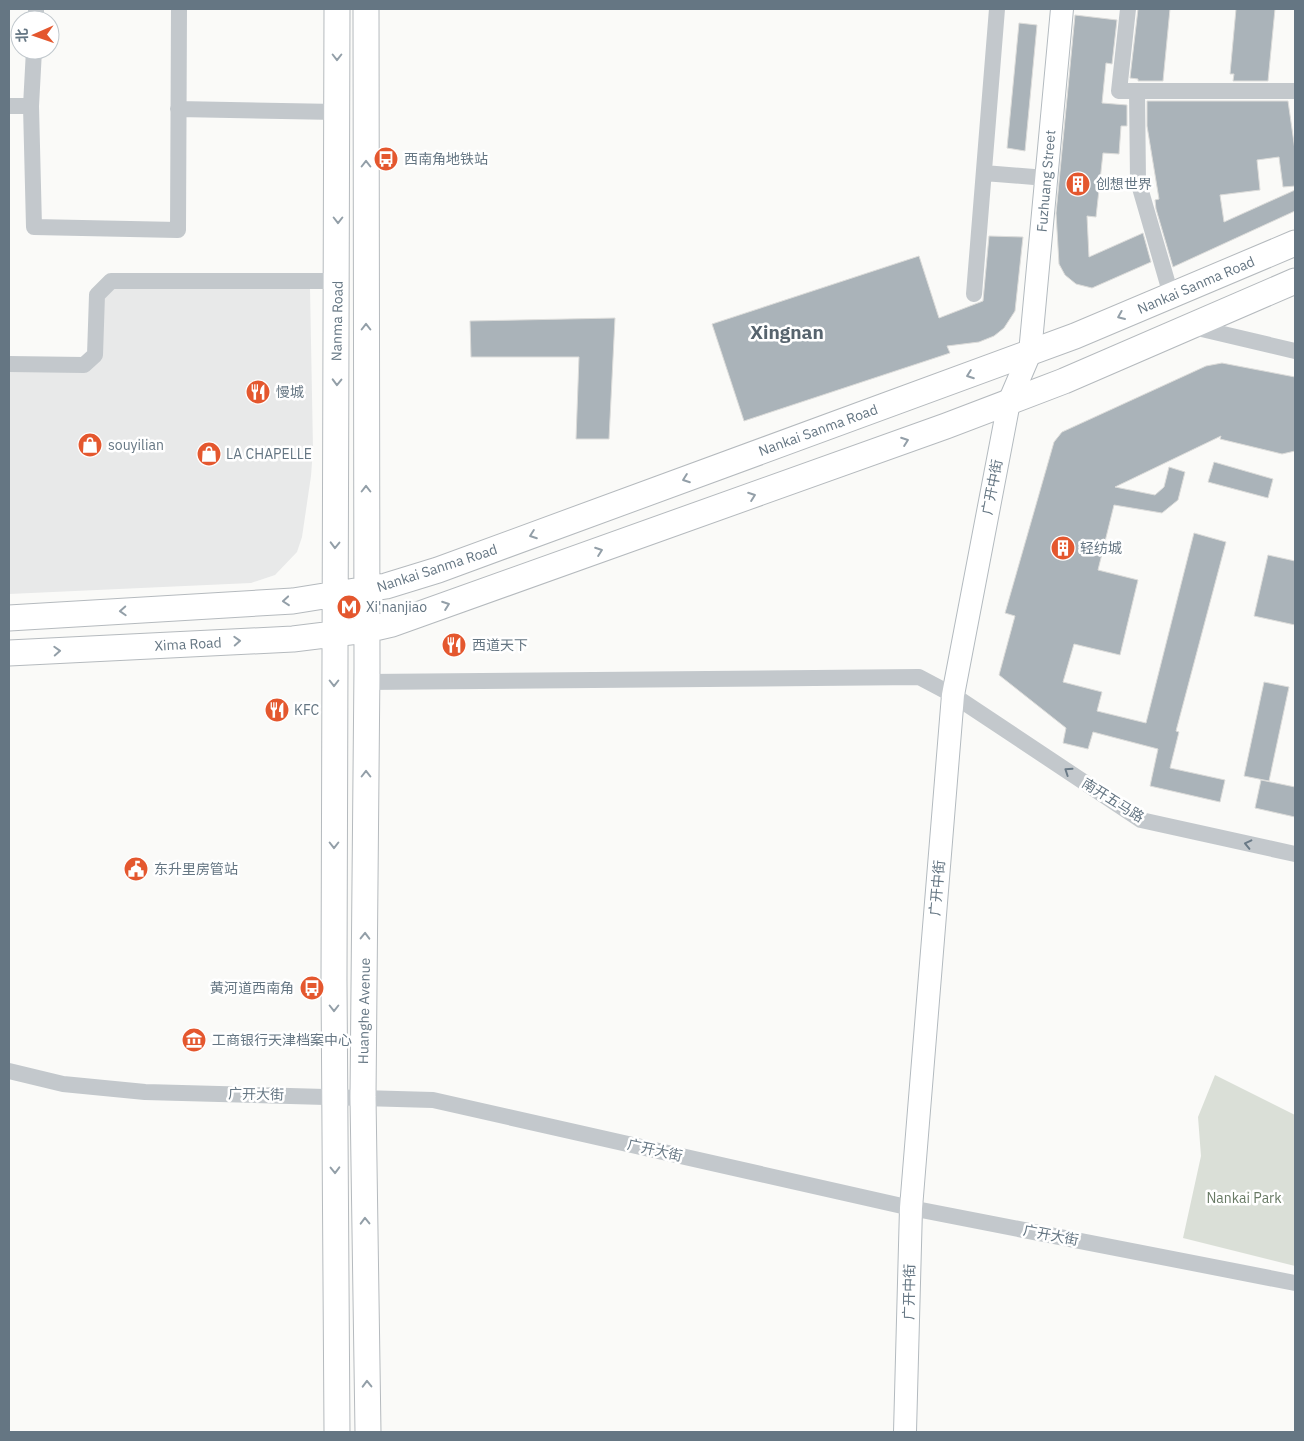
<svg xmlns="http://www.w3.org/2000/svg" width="1304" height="1441" viewBox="0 0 1304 1441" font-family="'IBM Plex Sans','Noto Sans SC',sans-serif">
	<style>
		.built { fill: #e8e9e9 }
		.green { fill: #dadfd7 }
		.building { fill: #aab3b9; stroke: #dcdcda }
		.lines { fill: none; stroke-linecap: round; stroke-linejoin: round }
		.secondary-casing { stroke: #b3babf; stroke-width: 24 }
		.primary-casing { stroke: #b5babe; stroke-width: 27 }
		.street { stroke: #c3c8cc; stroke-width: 16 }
		.secondary { stroke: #fff; stroke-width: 22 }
		.primary { stroke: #fff; stroke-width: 25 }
		.oneway { stroke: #939fa8 }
		.oneway2 { stroke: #6a7a87 }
		.labels { text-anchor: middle; stroke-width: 5; stroke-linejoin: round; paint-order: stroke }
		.poi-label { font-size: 14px; fill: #657683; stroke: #fff; text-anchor: start }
		.street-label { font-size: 14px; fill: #657683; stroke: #fff }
		.park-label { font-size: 14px; fill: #687a64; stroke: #fff }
		.district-label { font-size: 19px; font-weight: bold; fill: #57646e; stroke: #fff }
	</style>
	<rect width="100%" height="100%" fill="#fafaf8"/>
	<!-- built -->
	<path class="built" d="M102,286L310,288L313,449L311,476L302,537L297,552L275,575L251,583L9,594V368L98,360Z"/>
	<!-- green -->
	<path class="green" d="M1215,1075L1295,1115V1266L1183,1238L1201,1156L1198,1117Z"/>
	<!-- building -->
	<path class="building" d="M1138,9H1170L1163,81H1138V79L1130,78Z
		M1236,9H1275L1268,81H1233L1234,74H1230Z
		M1075,15L1117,20L1112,64L1106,63L1102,103L1127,105V126H1121L1119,154L1103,153L1096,217L1087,216L1089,257L1143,233L1151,262L1092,288L1076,284L1065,275L1059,264L1056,213Z
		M1019,23L1037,25L1025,151L1007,148Z
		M1147,101H1288L1295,150V186L1283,187L1279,157L1257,160L1260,190L1220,195L1224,222L1295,190V211L1173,267L1156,209L1155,200L1159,199L1147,126Z
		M989,236L1023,237L1015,311L1004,328L994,336L979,342L947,346L950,353L744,421L712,324L919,256L939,318L983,301Z
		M615,318L609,439H576L579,357H471L470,321Z
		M1222,363L1295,377V451L1282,454L1220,439L1221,436L1115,487L1155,495L1164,487L1169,467L1185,472L1178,500L1162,513L1114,505L1098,570L1138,580L1120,655L1074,644L1063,682L1102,692L1097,711L1146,723L1194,533L1226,542L1176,731L1179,732L1170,768L1225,780L1220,802L1150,786L1158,749L1093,732L1088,749L1063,743L1066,728L999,675L1015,616L1005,613L1054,442L1062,432L1206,366Z
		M1214,462L1273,479L1268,498L1208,482Z
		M1268,555L1295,561V625L1254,616Z
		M1264,682L1289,687L1269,781L1244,776Z
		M1261,780L1295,787V817L1255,808Z"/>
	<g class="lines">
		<defs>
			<path id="secondary" d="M905,1432L911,1208L953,695L1009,402L1030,353L1062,9"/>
			<path id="primary" d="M337,9L334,980L337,1432
				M366,9L367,667L363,1097L368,1432
				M9,618L293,601L386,586L438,570L1075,336L1295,243
				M9,653L293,639L366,630L392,624L946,426L1064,381L1295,281"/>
		</defs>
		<!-- secondary casing -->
		<use href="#secondary" class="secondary-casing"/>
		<!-- primary casing -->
		<use href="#primary" class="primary-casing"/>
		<!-- street -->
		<path class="street" d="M1128,9L1119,91H1137L1138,181L1171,295
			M36,20V9
			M34,50L31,106L34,227L178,230L179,9
			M1137,91H1295
			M9,106H31
			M178,109L337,112
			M984,173L1046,178
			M974,294L997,9
			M1189,326L1295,351
			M9,364L84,365L95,355L97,295L111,281H338
			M367,682L919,677L953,695L1141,820L1295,854
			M9,1071L63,1084L145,1092L433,1100L911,1208L1295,1283"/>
		<!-- secondary -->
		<use href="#secondary" class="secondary"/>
		<!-- primary -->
		<use href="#primary" class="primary"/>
	</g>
	<!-- one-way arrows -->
	<defs><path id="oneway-chevron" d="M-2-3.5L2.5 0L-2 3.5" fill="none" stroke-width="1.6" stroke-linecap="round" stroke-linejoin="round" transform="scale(1.25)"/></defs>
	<g class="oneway">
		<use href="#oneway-chevron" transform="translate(337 57) rotate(90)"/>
		<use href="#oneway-chevron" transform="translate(366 164) rotate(-90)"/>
		<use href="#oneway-chevron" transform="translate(338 220) rotate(90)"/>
		<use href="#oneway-chevron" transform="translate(1121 316) rotate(157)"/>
		<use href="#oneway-chevron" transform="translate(366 327) rotate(-90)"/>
		<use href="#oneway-chevron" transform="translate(970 375) rotate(160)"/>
		<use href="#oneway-chevron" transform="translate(337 382) rotate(91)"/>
		<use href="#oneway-chevron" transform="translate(905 441) rotate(-20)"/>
		<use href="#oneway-chevron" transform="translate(686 479) rotate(160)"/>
		<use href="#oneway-chevron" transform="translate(366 489) rotate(-90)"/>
		<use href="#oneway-chevron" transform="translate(752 496) rotate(-20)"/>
		<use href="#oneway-chevron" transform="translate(533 535) rotate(160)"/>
		<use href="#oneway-chevron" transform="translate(335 545) rotate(91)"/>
		<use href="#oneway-chevron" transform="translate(599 551) rotate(-20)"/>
		<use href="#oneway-chevron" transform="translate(286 601) rotate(175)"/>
		<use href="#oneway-chevron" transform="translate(446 605) rotate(-20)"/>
		<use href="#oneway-chevron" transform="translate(123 611) rotate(177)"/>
		<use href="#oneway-chevron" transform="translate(237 641) rotate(-3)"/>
		<use href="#oneway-chevron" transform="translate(57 651) rotate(-3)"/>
		<use href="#oneway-chevron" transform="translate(334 683) rotate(90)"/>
		<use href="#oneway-chevron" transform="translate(366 774) rotate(-90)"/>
		<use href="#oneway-chevron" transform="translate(334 845) rotate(90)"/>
		<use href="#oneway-chevron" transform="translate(365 936) rotate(-89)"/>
		<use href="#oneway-chevron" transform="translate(334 1008) rotate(90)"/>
		<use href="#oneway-chevron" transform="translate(335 1170) rotate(89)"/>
		<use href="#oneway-chevron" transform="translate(365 1221) rotate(-91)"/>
		<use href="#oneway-chevron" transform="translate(367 1384) rotate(-91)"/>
	</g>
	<g class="oneway2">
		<use href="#oneway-chevron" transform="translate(1068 771) rotate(-146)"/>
		<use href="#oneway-chevron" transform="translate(1248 844) rotate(-167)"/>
	</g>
	<!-- icons -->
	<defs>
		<symbol id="bus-disc" viewBox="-11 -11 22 22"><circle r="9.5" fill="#e4572e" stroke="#fff"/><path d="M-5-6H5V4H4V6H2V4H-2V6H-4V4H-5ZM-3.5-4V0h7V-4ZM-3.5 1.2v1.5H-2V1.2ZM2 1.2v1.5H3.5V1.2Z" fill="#fff"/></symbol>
		<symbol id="building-disc" viewBox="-11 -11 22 22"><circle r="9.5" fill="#e4572e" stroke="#fff"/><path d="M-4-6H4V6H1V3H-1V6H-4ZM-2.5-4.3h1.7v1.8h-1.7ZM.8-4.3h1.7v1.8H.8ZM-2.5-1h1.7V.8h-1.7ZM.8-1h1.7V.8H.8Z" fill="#fff"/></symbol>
		<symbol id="restaurant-disc" viewBox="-11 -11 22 22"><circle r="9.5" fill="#e4572e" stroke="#fff"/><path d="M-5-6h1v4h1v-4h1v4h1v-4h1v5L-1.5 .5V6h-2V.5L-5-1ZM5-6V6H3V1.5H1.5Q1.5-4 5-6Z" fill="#fff"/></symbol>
		<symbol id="shop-disc" viewBox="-11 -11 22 22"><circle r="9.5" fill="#e4572e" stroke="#fff"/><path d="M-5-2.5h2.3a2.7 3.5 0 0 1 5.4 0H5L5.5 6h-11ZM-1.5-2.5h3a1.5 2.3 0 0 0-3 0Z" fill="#fff"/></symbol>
		<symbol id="metro-disc" viewBox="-11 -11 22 22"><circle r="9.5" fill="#e4572e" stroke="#fff"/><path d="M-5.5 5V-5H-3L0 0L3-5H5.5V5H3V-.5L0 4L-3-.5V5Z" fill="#fff"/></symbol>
		<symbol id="civic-disc" viewBox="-11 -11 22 22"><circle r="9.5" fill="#e4572e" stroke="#fff"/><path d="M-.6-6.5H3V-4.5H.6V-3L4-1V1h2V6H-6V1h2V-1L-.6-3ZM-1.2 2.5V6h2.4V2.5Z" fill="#fff"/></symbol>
		<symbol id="museum-disc" viewBox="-11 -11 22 22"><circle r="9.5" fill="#e4572e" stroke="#fff"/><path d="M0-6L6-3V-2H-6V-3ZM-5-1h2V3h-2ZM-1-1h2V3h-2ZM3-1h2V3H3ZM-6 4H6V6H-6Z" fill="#fff"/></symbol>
	</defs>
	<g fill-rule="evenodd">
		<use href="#bus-disc" x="372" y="145" width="28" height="28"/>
		<use href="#building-disc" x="1064" y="170" width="28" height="28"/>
		<use href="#restaurant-disc" x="244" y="378" width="28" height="28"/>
		<use href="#shop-disc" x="76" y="431" width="28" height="28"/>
		<use href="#shop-disc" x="195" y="440" width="28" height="28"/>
		<use href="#building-disc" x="1049" y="534" width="28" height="28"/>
		<use href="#metro-disc" x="335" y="593" width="28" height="28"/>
		<use href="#restaurant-disc" x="440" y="631" width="28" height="28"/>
		<use href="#restaurant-disc" x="263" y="696" width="28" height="28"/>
		<use href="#civic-disc" x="122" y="855" width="28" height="28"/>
		<use href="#bus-disc" x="298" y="974" width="28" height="28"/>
		<use href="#museum-disc" x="180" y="1026" width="28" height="28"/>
	</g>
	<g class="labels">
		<!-- poi labels -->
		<g class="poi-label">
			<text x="404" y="164">西南角地铁站</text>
			<text x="1096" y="189">创想世界</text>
			<text x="276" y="397">慢城</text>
			<text x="108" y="450">souyilian</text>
			<text x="226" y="459">LA CHAPELLE</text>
			<text x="1080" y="553">轻纺城</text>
			<text x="366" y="612">Xi'nanjiao</text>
			<text x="472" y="650">西道天下</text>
			<text x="294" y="715">KFC</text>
			<text x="154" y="874">东升里房管站</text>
			<text x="294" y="993" text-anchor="end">黄河道西南角</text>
			<text x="212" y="1045">工商银行天津档案中心</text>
		</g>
		<!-- street labels -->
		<g class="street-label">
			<text transform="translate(1046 181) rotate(-85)" y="5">Fuzhuang Street</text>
			<text transform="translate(1196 285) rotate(-23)" y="5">Nankai Sanma Road</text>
			<text transform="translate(337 321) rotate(-89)" y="5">Nanma Road</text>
			<text transform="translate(818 430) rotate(-20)" y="5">Nankai Sanma Road</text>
			<text transform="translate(992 487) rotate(-79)" y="5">广开中街</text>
			<text transform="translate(437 568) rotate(-18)" y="5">Nankai Sanma Road</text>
			<text transform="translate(188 644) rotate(-3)" y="5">Xima Road</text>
			<text transform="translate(1113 800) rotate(32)" y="5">南开五马路</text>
			<text transform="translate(937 888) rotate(-85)" y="5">广开中街</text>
			<text transform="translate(364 1011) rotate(-89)" y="5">Huanghe Avenue</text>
			<text transform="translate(256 1094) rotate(1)" y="5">广开大街</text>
			<text transform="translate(655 1150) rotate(13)" y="5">广开大街</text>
			<text transform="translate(1051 1235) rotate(11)" y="5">广开大街</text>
			<text transform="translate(909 1292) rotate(-89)" y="5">广开中街</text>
		</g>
		<!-- park labels -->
		<g class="park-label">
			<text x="1244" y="1203">Nankai Park</text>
		</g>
		<!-- district labels -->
		<g class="district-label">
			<text x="787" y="339">Xingnan</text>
		</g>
	</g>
	<!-- border -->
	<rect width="1304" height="1441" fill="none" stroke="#657683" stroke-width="20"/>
	<!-- north arrow -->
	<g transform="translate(35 35) rotate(268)"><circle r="24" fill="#ffffff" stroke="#c1c8cd"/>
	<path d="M0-4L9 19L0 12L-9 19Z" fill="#e4572e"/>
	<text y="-8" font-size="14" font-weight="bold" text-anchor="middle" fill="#657683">北</text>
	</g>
</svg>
